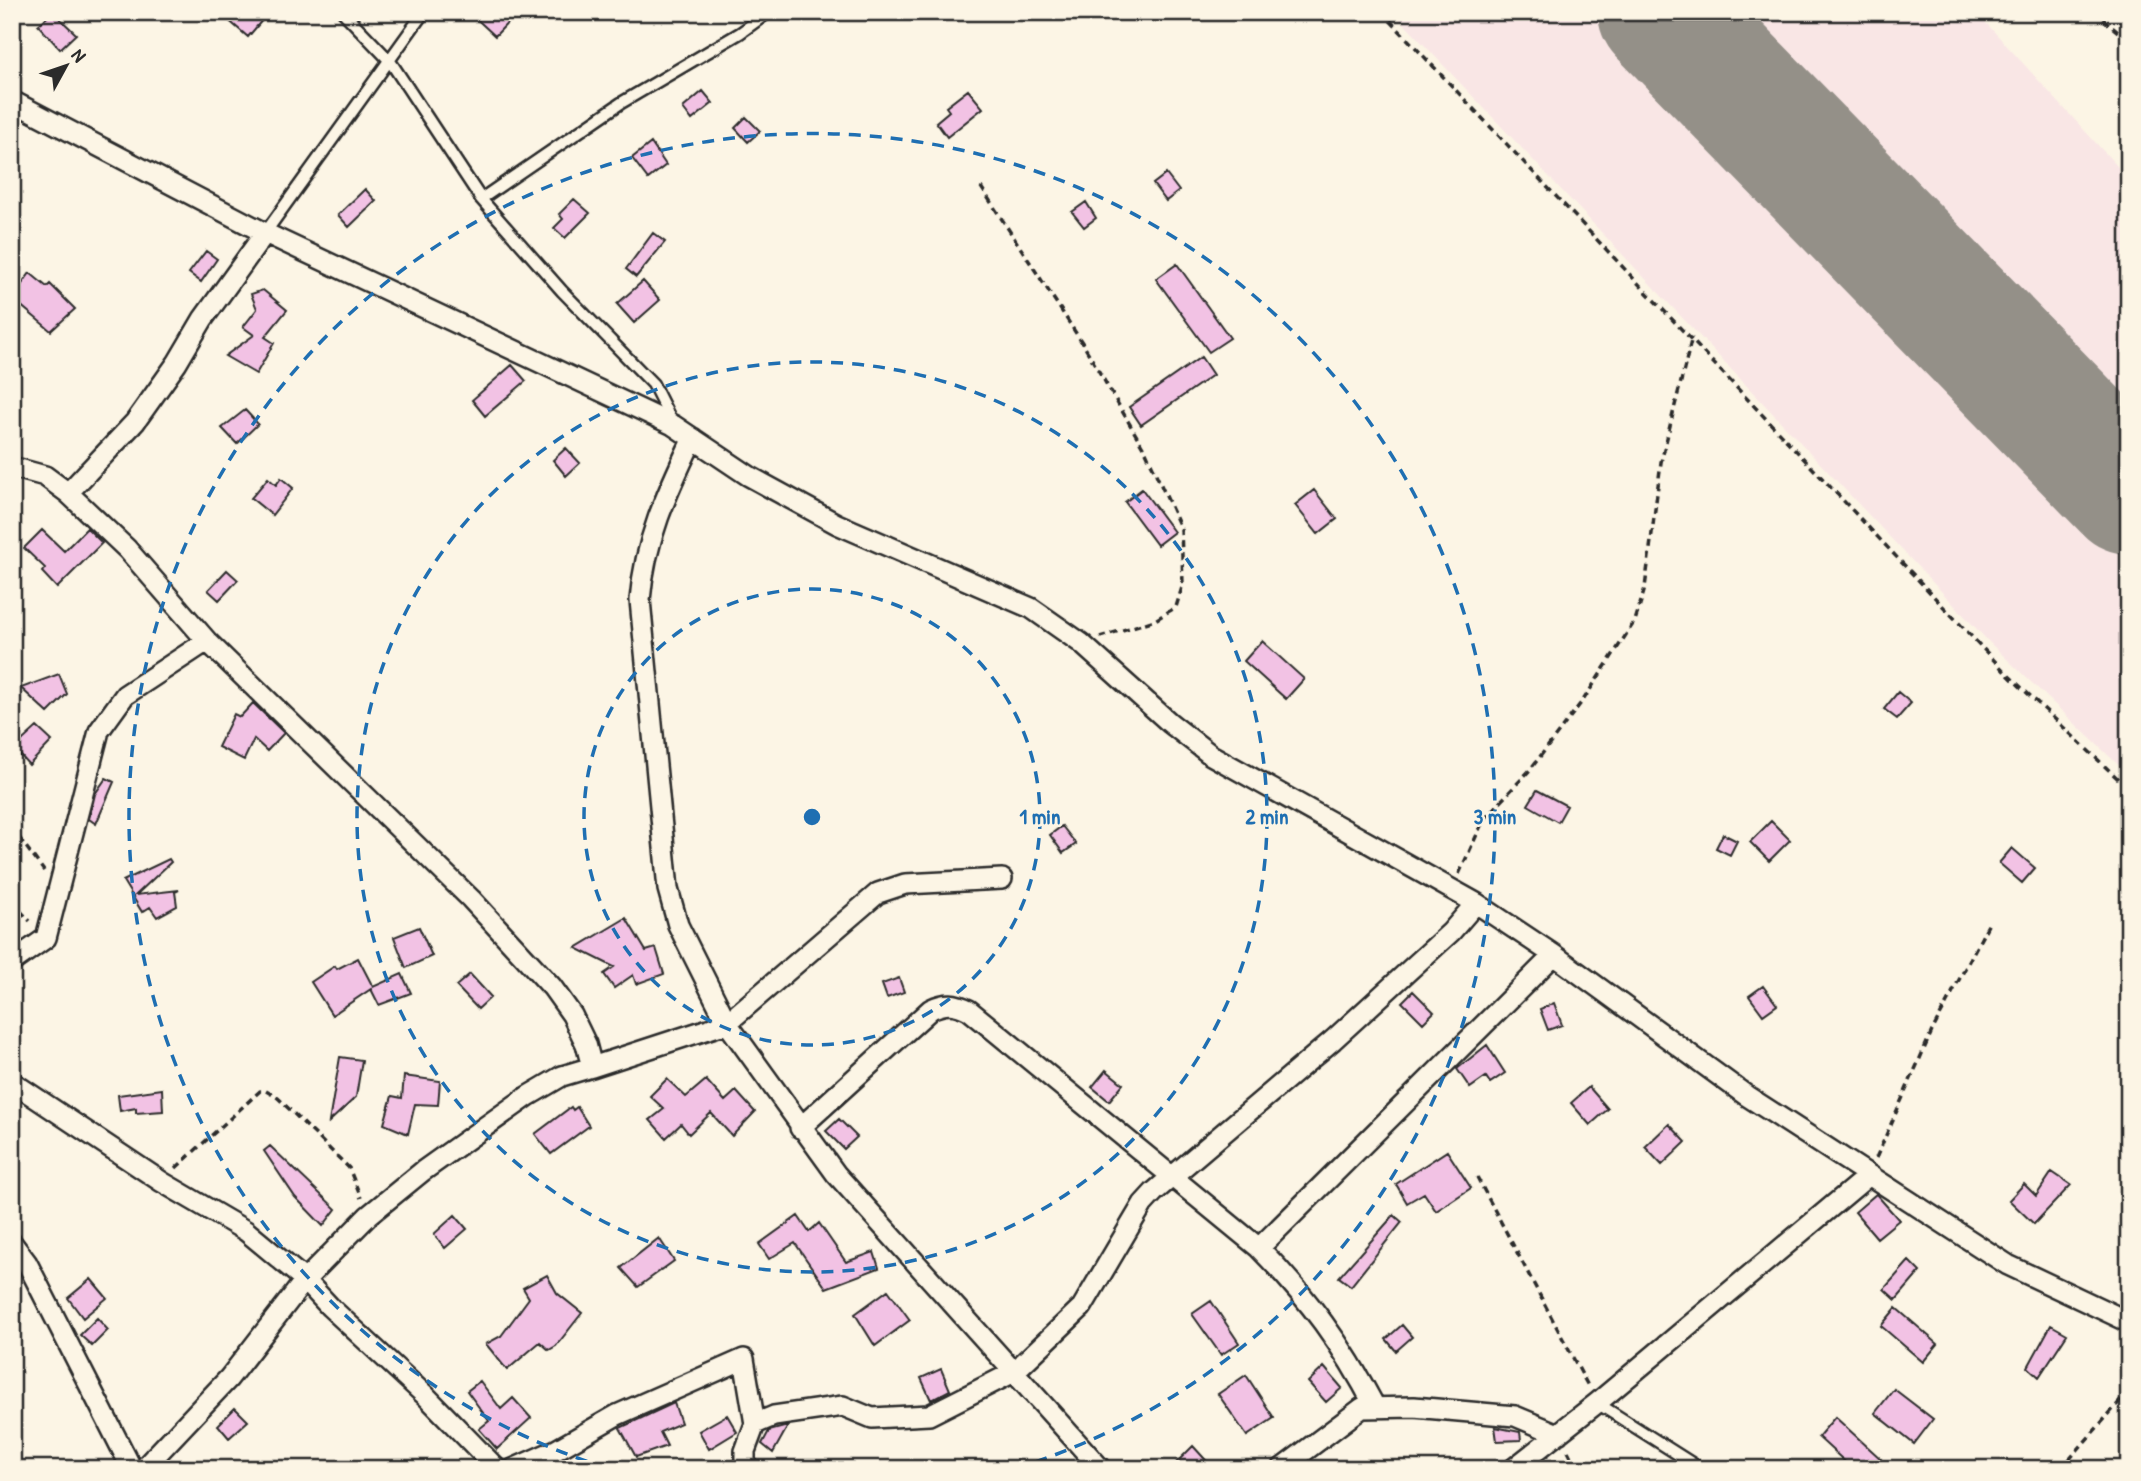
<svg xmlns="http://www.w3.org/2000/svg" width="2141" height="1481" viewBox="0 0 2141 1481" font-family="'Patrick Hand',sans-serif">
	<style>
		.built { fill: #f9e6e5 }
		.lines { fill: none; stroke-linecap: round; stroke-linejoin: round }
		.runway { stroke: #949088; stroke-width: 128 }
		.building { fill: #f2c2e4; stroke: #2b2b2b; stroke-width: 2 }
		.lane-casing { stroke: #2b2b2b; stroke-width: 15 }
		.street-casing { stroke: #2b2b2b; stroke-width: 24 }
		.path { stroke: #2b2b2b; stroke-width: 3.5; stroke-dasharray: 7 5; stroke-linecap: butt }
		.lane { stroke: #fcf5e5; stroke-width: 10 }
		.street { stroke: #fcf5e5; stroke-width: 19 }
		.ring { fill: none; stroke: #1f6fb2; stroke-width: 3.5; stroke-dasharray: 12 9 }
		.centre { fill: #1f6fb2; stroke: #fcf5e5; stroke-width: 3.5 }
		.ring-label { font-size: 21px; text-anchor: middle; font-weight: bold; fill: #1f6fb2; stroke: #fcf5e5; stroke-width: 5; stroke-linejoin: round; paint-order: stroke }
	</style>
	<rect width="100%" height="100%" fill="#fcf5e5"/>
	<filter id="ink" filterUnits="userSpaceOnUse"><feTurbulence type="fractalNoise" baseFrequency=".0143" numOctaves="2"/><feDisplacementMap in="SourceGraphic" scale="14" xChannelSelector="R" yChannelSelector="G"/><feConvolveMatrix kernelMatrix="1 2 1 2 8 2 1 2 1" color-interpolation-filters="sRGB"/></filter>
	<g filter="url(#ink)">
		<!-- built -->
		<path class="built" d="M1393,12H1976L2129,179V775L1990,643Z"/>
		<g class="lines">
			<!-- runway -->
			<path class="runway" d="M1662,12L2129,490"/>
		</g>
		<!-- building -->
		<path class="building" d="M53,12L76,34L60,49L38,25Z
			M219,12H269L248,37Z
			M469,12H518L495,36Z
			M968,90L983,108L947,137L936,122L949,111L946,107Z
			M703,91L713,103L692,120L683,108Z
			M746,117L760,131L748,142L735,128Z
			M651,143L666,165L648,179L632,158Z
			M1166,174L1179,191L1166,201L1153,184Z
			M365,189L376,201L349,227L338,215Z
			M574,199L590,213L565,238L554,228L563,219L559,214Z
			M1086,202L1096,218L1084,227L1072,212Z
			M653,233L665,242L636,277L626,269Z
			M206,251L217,259L201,282L189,273Z
			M1177,264L1230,338L1209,352L1156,279Z
			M30,273L47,287L50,284L75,309L51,331L12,298Z
			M643,281L660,300L634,323L617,304Z
			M263,290L287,310L265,337L274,343L256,374L225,356L254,335L243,327L257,309L251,294Z
			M1201,357L1213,375L1141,425L1129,407Z
			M512,365L526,381L485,416L472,400Z
			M245,410L258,424L237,444L222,428Z
			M566,448L580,463L566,476L553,460Z
			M268,478L276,485L281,478L293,488L272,515L251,498Z
			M1142,489L1174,532L1157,545L1125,502Z
			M1314,490L1337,519L1318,534L1295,505Z
			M87,528L102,543L57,588L42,572L45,568L24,548L42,530L64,551Z
			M227,570L238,580L219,600L208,590Z
			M1262,641L1304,679L1286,699L1244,661Z
			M59,674L67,694L48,713L21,688Z
			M1898,692L1911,703L1897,719L1884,709Z
			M253,703L284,733L267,751L254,739L244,760L218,747L234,714L240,717Z
			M37,727L52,741L29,765L14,748Z
			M106,778L114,782L96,824L89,819L95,794Z
			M1537,790L1567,806L1558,822L1528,805Z
			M1771,821L1790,840L1769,861L1750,842Z
			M1062,826L1076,844L1063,853L1050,835Z
			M1723,834L1737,841L1730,855L1716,848Z
			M2012,848L2035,868L2022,883L1999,863Z
			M169,859L171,862L136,895L179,890L175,892L177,906L157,917L150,907L142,912L123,881Z
			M626,918L646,951L656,948L664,974L636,984L633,975L614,988L604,974L614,967L576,948Z
			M419,927L432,956L406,968L394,937Z
			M358,958L373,987L402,974L411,993L379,1005L371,989L332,1015L311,982L335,966L337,969Z
			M470,974L491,997L478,1009L456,986Z
			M899,978L904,992L887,998L882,984Z
			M1763,986L1777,1005L1763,1015L1749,996Z
			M1413,991L1434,1012L1423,1023L1402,1002Z
			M1554,1003L1562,1025L1548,1030L1540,1009Z
			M1487,1045L1505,1073L1490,1083L1486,1077L1470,1088L1457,1069Z
			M340,1057L362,1060L356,1097L329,1122Z
			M1106,1070L1123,1084L1109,1101L1092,1087Z
			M404,1076L440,1081L438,1105L415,1104L408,1134L384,1124L392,1096L402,1098Z
			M667,1079L686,1097L706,1080L725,1101L736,1091L755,1112L732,1136L711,1113L689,1134L681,1124L666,1138L650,1120L664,1109L650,1096Z
			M1589,1087L1608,1109L1590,1125L1571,1103Z
			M162,1089L163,1111L136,1113V1108L120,1111L118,1095Z
			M571,1107L573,1110L577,1107L589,1126L551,1154L535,1134Z
			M839,1119L857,1137L844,1149L826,1131Z
			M1669,1124L1686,1142L1662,1165L1645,1147Z
			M270,1146L336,1209L323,1226L295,1197L264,1151Z
			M1447,1151L1471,1188L1436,1211L1424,1193L1407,1203L1396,1184Z
			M2052,1172L2071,1185L2034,1224L2009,1200L2024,1184L2036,1196Z
			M1876,1194L1899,1220L1877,1238L1855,1212Z
			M455,1215L467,1229L445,1248L434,1234Z
			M1394,1215L1402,1222L1351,1286L1339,1277Z
			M798,1216L809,1232L819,1223L846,1262L874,1252L879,1268L826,1288L795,1243L769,1259L759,1244Z
			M659,1238L674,1261L638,1287L621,1268Z
			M1909,1261L1920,1272L1896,1300L1884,1289Z
			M547,1275L557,1293L582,1313L556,1346L549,1350L540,1342L507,1370L486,1344L501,1336L529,1298L523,1288Z
			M91,1279L107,1298L83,1318L68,1298Z
			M888,1290L910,1320L875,1346L855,1314Z
			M1211,1301L1239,1343L1221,1355L1192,1314Z
			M1896,1308L1938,1344L1923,1362L1881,1326Z
			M97,1318L108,1330L92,1346L80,1335Z
			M1402,1325L1412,1337L1396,1351L1386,1339Z
			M2051,1325L2067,1334L2039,1377L2028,1367Z
			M1324,1367L1342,1388L1326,1402L1308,1382Z
			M941,1369L950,1390L931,1400L921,1378Z
			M1246,1375L1274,1418L1247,1436L1218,1394Z
			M480,1381L501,1409L513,1398L531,1418L497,1449L479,1429L489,1421L467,1391Z
			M1894,1389L1933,1419L1914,1444L1875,1413Z
			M674,1403L681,1423L660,1432L667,1446L636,1457L620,1428Z
			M235,1408L248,1421L229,1438L218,1425Z
			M727,1415L737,1432L709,1449L699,1431Z
			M1835,1417L1881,1459L1872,1469H1853L1818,1437Z
			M788,1426L773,1453L762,1444L769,1431Z
			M1495,1427L1520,1432L1521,1440L1497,1441Z
			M1193,1446L1214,1469H1170Z"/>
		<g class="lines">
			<defs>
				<path id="lane" d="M343,12L390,61L481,199L562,291L653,384L672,422
					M481,199L621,103L740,33L769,12
					M265,233L424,12
					M1597,1403L1701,1469"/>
				<path id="street" d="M12,101L265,233L673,425L749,476L837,524L1031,608L1081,643L1170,723L1211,755L1476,903L1554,955L1747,1096L2008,1265L2129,1322
					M693,438C667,493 645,539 640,600L668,889L678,925L727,1023L878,893L905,884L1002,879
					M12,467L45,476L68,493L135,422L177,363L203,319L265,233
					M68,493L127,549L207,641L471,899L552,987L572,1015L586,1044L592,1067L727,1023L836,1174L1101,1469
					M12,962L46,938L99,731L125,695L207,641
					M12,1082L162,1182L246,1231L305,1280L330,1307L426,1396L497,1469
					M800,1128L931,1009C946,1002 955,1003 969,1010L1259,1248L1554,955
					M12,1243L27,1263L132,1469
					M1259,1248C1309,1299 1342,1344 1375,1407
					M755,1424L774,1416L843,1406L872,1418L929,1415L1014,1372L1082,1307L1143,1204L1154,1192L1333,1040L1451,932L1476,903
					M143,1469L229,1378L305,1280L369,1215L423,1171L528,1096L562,1076L592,1067
					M513,1469L556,1450L617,1415L744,1359L755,1424L745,1451V1469
					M1281,1469L1362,1408L1414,1407L1515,1416L1558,1434
					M1513,1469L1597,1403L1868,1176"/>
			</defs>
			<!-- lane casing -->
			<use href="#lane" class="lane-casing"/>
			<!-- street casing -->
			<use href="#street" class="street-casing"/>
			<!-- path -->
			<path class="path" d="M1382,12L2007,674L2129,789
				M2094,12L2129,41
				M981,187L1083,344L1146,452L1181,529L1183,584L1176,607L1155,620L1100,637
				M12,828L44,871
				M1459,874L1484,819L1529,771L1584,699L1635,621L1645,588L1661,462L1692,337
				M12,902L30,921
				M1876,1158L1932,1031L1989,923
				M176,1168L260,1091H266L278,1098L349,1168L361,1198
				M1477,1177L1588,1386
				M1568,1451L1577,1469
				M2061,1469L2129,1391"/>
			<!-- lane -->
			<use href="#lane" class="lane"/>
			<!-- street -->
			<use href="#street" class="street"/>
		</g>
	</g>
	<!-- distance rings -->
	<g class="ring">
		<circle cx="812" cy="817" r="228"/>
		<circle cx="812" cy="817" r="455"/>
		<path d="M607 1468A683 683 0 1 1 1017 1468"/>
	</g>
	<circle cx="812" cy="817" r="10" class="centre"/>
	<g class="ring-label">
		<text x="1040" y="824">1 min</text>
		<text x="1267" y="824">2 min</text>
		<text x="1495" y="824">3 min</text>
	</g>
	<!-- margin -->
	<rect width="2141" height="1481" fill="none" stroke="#fcf5e5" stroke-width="42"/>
	<rect x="21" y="21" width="2099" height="1439" fill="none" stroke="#2b2b2b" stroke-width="2.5" filter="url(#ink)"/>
	<!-- north arrow -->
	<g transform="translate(66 66) rotate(50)" stroke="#fcf5e5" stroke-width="5" paint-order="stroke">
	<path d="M0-5L12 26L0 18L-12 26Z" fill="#2b2b2b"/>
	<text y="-10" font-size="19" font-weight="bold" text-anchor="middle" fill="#2b2b2b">N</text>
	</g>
</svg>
